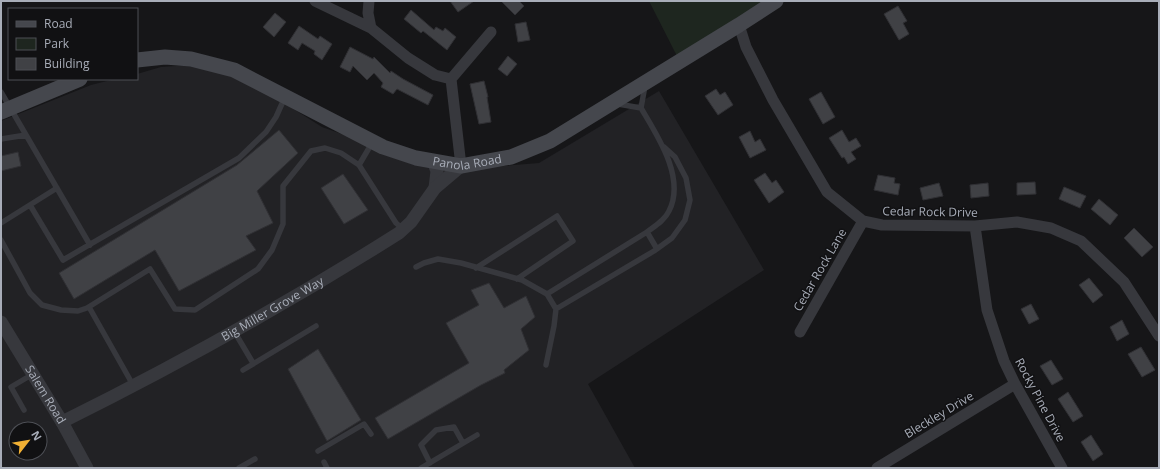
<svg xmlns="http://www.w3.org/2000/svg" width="1160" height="469" viewBox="0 0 1160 469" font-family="'Open Sans',sans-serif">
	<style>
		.built { fill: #222225; fill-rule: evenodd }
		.green { fill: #1e261f }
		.building { fill: #404145; stroke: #303034 }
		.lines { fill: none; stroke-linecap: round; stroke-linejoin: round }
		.service { stroke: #37383d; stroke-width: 5.5 }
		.minor { stroke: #37383d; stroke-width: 11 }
		.tertiary { stroke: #37383d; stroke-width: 13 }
		.secondary { stroke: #45474d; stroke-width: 15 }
		.labels { text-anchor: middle; stroke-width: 3; stroke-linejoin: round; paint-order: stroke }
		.street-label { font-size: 12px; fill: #a8adb8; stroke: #111113 }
	</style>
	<rect width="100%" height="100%" fill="#161618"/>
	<!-- built -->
	<path class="built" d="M221,63L322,127L353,138L467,169L539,163L659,91L764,270L588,384L635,468H1V121L91,85L115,79H137V74L161,67ZM16,429H40V453H16Z"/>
	<!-- green -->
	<path class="green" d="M649,1H771L677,56Z"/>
	<!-- building -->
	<path class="building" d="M450,1H474L458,12Z
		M501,1H519L524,6L515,15Z
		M898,6L907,21L903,23L909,34L899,40L884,14Z
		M411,10L434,30L436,27L443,31L445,28L456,37L447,50L423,31L421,33L404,19Z
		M275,13L286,22L274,37L263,27Z
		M526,22L530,40L518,42L515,24Z
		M299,26L318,39L320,36L332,44L322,60L314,54L315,51L302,43L298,50L288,43Z
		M350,47L373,59L374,57L390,73L391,71L403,79L433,95L428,105L397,89L393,94L381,87L383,83L374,73L367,80L353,66L350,72L340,67Z
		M508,56L517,64L507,76L498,69Z
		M484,81L488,97H487L491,122L479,124L470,84Z
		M716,89L720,95L725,92L733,105L718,115L705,96Z
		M821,92L835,117L823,124L809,99Z
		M279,130L298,153L257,191L273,223L246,236L256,250L179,291L155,250L74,299L59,273L237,165Z
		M842,130L849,142L856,138L861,146L851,152L856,159L848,164L844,157L842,158L829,138Z
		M750,131L755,142L760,139L766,150L750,158L739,137Z
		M18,152L21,166L1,171V156Z
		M765,173L772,183L776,180L784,192L769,203L754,180Z
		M343,174L368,210L344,224L321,188Z
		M878,175L895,178L894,183L900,184L898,195L874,190Z
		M1035,182L1036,194L1017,195V183Z
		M939,183L943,196L923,200L920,188Z
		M988,183L989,196L971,198L970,185Z
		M1064,187L1086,196L1080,208L1059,199Z
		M1099,199L1118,215L1110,225L1091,209Z
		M1134,228L1153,247L1142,257L1124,238Z
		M1089,278L1103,295L1093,303L1079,285Z
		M489,283L504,308L526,296L535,317L521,329L529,350L504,370L505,373L481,385L388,439L375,418L469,363L446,323L479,305L471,290Z
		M1031,304L1039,319L1029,324L1021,309Z
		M1122,320L1129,334L1117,341L1110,327Z
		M1141,347L1155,370L1142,377L1128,354Z
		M318,349L361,420L327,441L288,369Z
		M1051,360L1063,379L1052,385L1040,366Z
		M1068,392L1083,416L1073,422L1058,399Z
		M1091,435L1103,454L1093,461L1081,442Z"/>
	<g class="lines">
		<!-- service -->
		<path class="service" d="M1,92L90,245
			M618,104L641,108
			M1,139L26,135
			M359,165L396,223L403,229
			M30,205L63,260L239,158L266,132L276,117L285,97
			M1,223L57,188
			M647,232L657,249
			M1,240L30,293L42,305L61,310L78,311L87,308L150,269L175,309L195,310L258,269L272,250L283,224V186L311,151L325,148L341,153L359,165L372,143
			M416,267L424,263L438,259L461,263L522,280L547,294L556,309L554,326L546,365
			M476,268L557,216L573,241L517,279
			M547,294L647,232C655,226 665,220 669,211C686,178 657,135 641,108L645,86
			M89,307L133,385
			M556,309L654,251L672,238L685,220L690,200L686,178L675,157L664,147
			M234,331L253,363
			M243,370L316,326
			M24,410L11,387L33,374
			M318,451L364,424L371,434
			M324,462L327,468
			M430,463L421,445L436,430L454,427L463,443
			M239,468L255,459
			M421,468L477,435"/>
		<!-- minor -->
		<path class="minor" d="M315,1L371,28
			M369,1L368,13L371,28L408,58L435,75L451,79
			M739,25L746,47L773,100L827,192L863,221L882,225L975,226L1017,222L1051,228L1081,241L1124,282L1159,336
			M451,79L461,166
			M451,79L491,32
			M975,226L987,310L1004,361L1015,384L1062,468
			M800,332L863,221
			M877,468L1015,384"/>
		<!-- tertiary -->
		<g class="tertiary">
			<path d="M433,161L437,171L435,188"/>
			<path id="s1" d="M1,322L62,422L87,468"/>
			<path id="s2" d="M62,422C177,365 290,302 399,233L411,222L435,188L461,166"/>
		</g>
		<!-- secondary -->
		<g class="secondary">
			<path id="s3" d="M137,60L165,57L191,59L234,70L383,147L416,158L461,166L511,157L550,141L739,25L776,1"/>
			<path d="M1,112L80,79"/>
		</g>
	</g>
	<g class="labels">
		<!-- street labels -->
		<g class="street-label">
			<text dy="4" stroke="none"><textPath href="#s3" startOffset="353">Panola Road</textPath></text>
			<text transform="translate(930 212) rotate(1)" y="4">Cedar Rock Drive</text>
			<text transform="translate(820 270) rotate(-60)" y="4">Cedar Rock Lane</text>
			<text dy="4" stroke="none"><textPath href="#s2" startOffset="239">Big Miller Grove Way</textPath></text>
			<text dy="4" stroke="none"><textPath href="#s1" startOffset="85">Salem Road</textPath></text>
			<text transform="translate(1040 400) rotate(62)" y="4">Rocky Pine Drive</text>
			<text transform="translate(939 415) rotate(-31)" y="4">Bleckley Drive</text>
		</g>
	</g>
	<!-- border -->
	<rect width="1160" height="469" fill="none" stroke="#a8adb8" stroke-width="4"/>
	<!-- legend -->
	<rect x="8" y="8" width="130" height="72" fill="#111113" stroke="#4d4f55"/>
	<rect x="16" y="21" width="20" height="6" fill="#45474d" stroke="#4d4f55"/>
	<text x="44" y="28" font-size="12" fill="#a8adb8">Road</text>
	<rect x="16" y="38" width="20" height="12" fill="#1e261f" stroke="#4d4f55"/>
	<text x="44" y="48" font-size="12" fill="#a8adb8">Park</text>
	<rect x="16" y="58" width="20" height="12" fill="#404145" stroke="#4d4f55"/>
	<text x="44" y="68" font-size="12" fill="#a8adb8">Building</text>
	<!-- north arrow -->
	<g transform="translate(28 441) rotate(59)"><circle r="19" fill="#111113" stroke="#4d4f55"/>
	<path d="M0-3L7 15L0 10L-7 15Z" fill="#f2b134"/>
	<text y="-6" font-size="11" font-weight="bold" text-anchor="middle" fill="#a8adb8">N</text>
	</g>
</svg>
